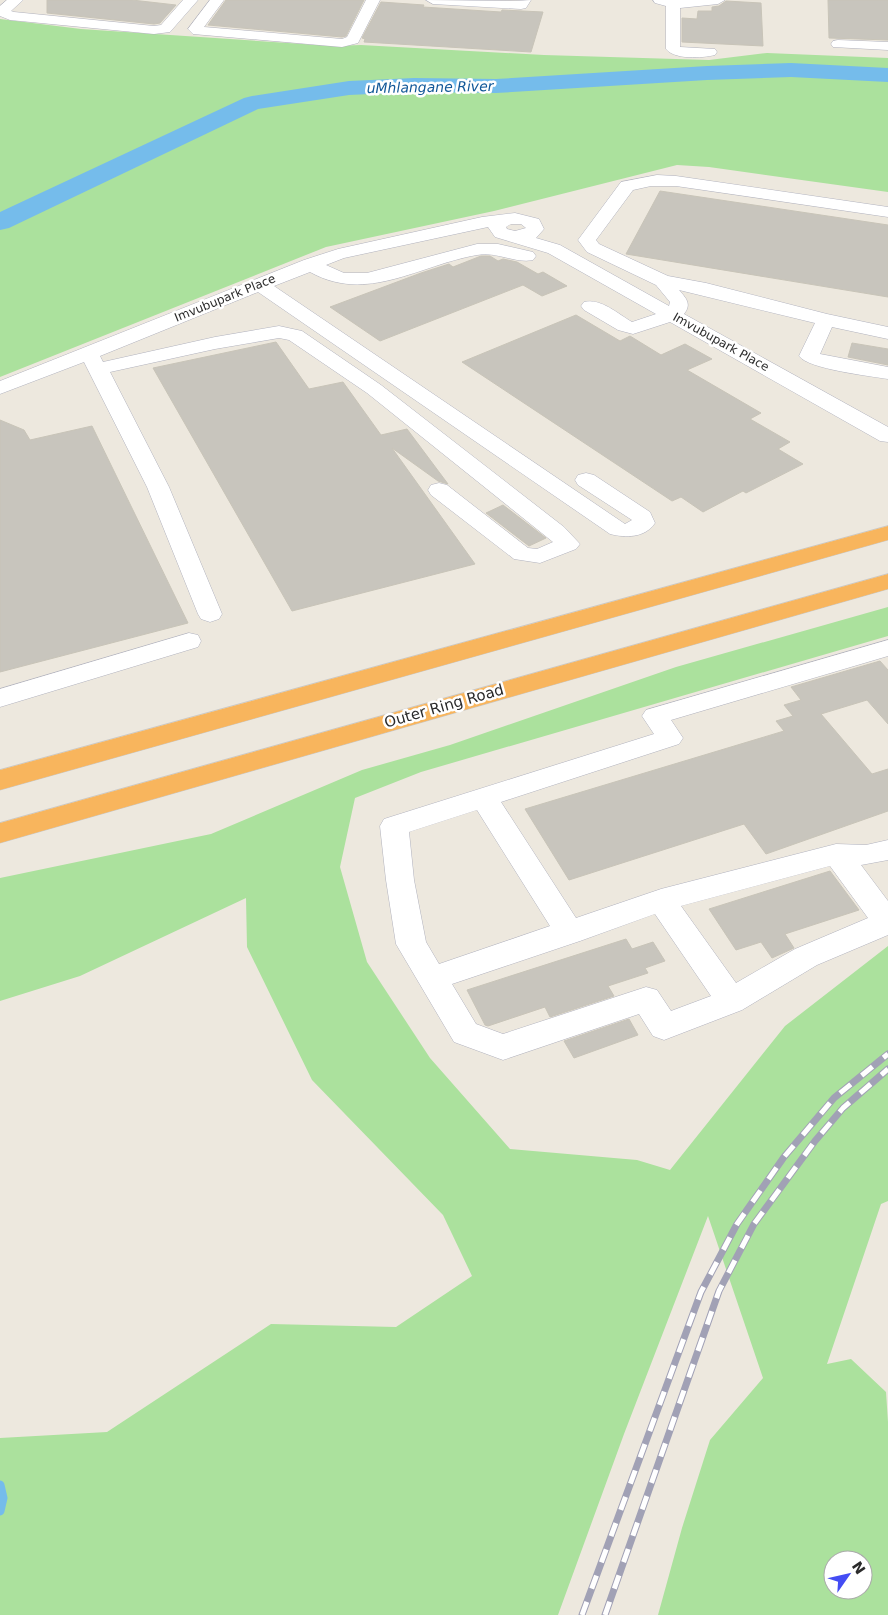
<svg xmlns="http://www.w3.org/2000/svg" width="888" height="1615" viewBox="0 0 888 1615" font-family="'DejaVu Sans',sans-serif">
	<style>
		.green { fill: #abe19d; fill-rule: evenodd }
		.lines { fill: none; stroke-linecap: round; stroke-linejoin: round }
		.stream { stroke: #75bceb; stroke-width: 9 }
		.river { fill: #75bceb; fill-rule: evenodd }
		.building { fill: #c8c5bd; stroke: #c8c4b8 }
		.minor-casing { stroke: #b1b2be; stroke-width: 1 }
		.highway-casing { stroke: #c8c8c8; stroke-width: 1 }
		.minor { fill: #fff; fill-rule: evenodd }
		.highway { fill: #f8b55d; fill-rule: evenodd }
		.rail-casing { stroke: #a1a1b5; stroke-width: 7 }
		.rail { stroke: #fff; stroke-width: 5; stroke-dasharray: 14; stroke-linecap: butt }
		.labels { text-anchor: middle; stroke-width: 5; stroke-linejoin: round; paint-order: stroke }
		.far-street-label { font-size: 12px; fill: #2b2b2b; stroke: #fff }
		.far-water-label { font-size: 14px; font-style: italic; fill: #125898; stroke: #fff }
		.street-label { font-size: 15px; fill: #2b2b2b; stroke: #fff }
	</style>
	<rect width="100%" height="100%" fill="#ede8de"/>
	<!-- green -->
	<path class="green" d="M0,19L81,29L333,46L361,45L544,55L709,60L767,53L888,58V192L709,167L677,165L494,211L326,247L0,377Z
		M888,607V636L421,772L355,798L340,867L367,962L430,1058L510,1149L637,1160L670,1170L785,1026L888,946V1201L881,1204L827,1364L851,1359L886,1392L888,1422V1615H658L682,1528L710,1440L763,1378L708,1216L624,1434L558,1615H0V1438L107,1432L271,1324L396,1327L472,1276L443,1215L312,1080L247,947L246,898L80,976L0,1001V878L211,834L362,770L450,745L676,667ZM833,1560H863V1590H833Z"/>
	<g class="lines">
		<!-- stream -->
		<path class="stream" d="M0,1485L3,1498L0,1511"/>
		<!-- river -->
		<path class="river" d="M791,63L888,68V82L791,77L707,80L496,93L414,92L349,95L258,109L9,228L0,230V212L244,98L252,96L349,81L414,78L496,79L707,66Z"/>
	</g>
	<!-- building -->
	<path class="building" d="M47,0H132L176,5L160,23L154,24L47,13Z
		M226,0H364L346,36L342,37L208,25Z
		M828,0H888V40L829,38Z
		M726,1L761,3L763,46L682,42V18L697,19L698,11H712V7L719,6Z
		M381,2L424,5L423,7L501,12L502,10L543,12L531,52L364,42L365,39L362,38Z
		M660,191L888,225V297L626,254Z
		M481,256H490L498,261L503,259L517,262L538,274L543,272L567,286L542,296L523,285L380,341L330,307L421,273L449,264L453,267Z
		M576,315L620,341L630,336L661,355L685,344L712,359L687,370L761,413L750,419L790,442L778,449L803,464L746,493L743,491L703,512L681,497L672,501L462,362Z
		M276,342L309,389L343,382L381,435L407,429L448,484L438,481L392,448L475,564L292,611L153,368Z
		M852,343L888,349V365L848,357Z
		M0,420L24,430L30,440L92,426L188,623L0,672Z
		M503,505L546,538L529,546L486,513Z
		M880,661L888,670V724L867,700L821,714L872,774L888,769V811L766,854L744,824L569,880L525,809L784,731L776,721L793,716L784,705L801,700L791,687Z
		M830,871L859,910L785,934L794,948L772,958L761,942L736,950L709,909Z
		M626,939L632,949L653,942L665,961L645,968L648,973L608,986L614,996L550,1017L545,1007L488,1026L485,1025L467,990Z
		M629,1019L638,1035L574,1058L564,1041Z"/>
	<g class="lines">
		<defs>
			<path id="minor" d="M7,0H23L11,11L14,12L154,26L161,25L183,0H198L170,32L154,34L10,20L0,16V6Z
				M210,0H224L204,27L342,39L347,37L366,0H380L358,43L342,47L193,34L188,29Z
				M426,0L516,1L531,0L526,8L521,9L433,4Z
				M653,0H725L718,4L680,8V47L715,49L717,52L715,55C702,58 675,60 666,49V6L655,3Z
				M838,40L888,42V50L833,47L831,44L833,41Z
				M657,175L676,176L888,207V217L676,186H651L633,190L596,240L599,244L668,276L706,283L827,314L888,327V339L832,327L820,354L888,367V379C870,376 808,369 799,356L815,323L679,290C686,298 692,304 684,314L888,427V442L880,441L670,322L633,334L618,330L584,310L581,306L584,302C601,298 618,314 632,322L656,314L548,253L495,237L488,227L344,258L326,265L344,273H367L477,244H498L533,252L536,256L533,260C516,264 496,251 477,255C419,265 367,304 310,272L274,286L625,524L632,520L578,485L575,480L578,475L586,473L594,475L650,512L655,523C645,538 626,538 610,534L258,292L100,356L103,362L215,337L279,326L302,331L381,385L564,527L580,544L576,549L540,563L514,559L431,495L428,490L431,485L439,483L447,485L528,548L537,549L553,542L367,393L289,340L279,338L215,349L110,372L169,487L222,614L219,619L210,622L201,619L198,614L147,487L84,362L0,394V381L304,260L338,249L482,217L515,213L539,219L544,229L536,238L560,245L669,306L670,302L656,285L587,252L578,240L621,182ZM511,224H521L526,228L515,231L507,229L506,227Z
				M189,633L198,635L201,641L198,647L0,707V689Z
				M888,640V656L671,720L683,738L679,744L501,802L576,918L661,889L836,844L866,845L888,840V860L861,865L888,901V935L817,965L742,1010L664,1040L653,1036L639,1014L503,1060L454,1042L396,944L386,880L380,826L384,819L654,734L642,716L646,710ZM477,810L550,926L439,964L426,942L414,880L409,832ZM830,866L868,918L795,949L736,983L681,906ZM655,914L711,996L671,1011L657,990L646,987L503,1034L476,1024L452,984L580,941Z"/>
			<path id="highway" d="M888,526V540L0,790V770Z
				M888,574V589L0,843V823Z"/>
		</defs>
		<!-- minor casing -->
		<use href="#minor" class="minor-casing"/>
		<!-- highway casing -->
		<use href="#highway" class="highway-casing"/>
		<!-- minor -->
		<use href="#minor" class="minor"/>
		<!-- highway -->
		<use href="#highway" class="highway"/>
		<defs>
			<path id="rail" d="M582,1615L701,1292L737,1224L784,1157L834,1098L888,1054
				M605,1615L719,1291L754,1224L815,1141L843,1108L888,1069"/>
		</defs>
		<!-- rail casing -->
		<use href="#rail" class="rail-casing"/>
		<!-- rail -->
		<use href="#rail" class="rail"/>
	</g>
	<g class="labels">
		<!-- far-street labels -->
		<g class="far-street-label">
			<text transform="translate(225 298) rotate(-22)" y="4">Imvubupark Place</text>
			<text transform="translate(721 342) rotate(29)" y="4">Imvubupark Place</text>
		</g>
		<!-- far-water labels -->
		<g class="far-water-label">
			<text transform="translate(430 87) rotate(-1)" y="5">uMhlangane River</text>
		</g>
		<!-- street labels -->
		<g class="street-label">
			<text transform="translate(444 706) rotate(-16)" y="5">Outer Ring Road</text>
		</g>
	</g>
	<!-- north arrow -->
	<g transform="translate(848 1575) rotate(56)"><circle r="24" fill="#ffffff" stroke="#aaaaaa"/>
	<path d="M0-4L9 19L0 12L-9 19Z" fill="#444df4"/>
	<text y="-8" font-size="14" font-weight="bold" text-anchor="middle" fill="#2b2b2b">N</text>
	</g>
</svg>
